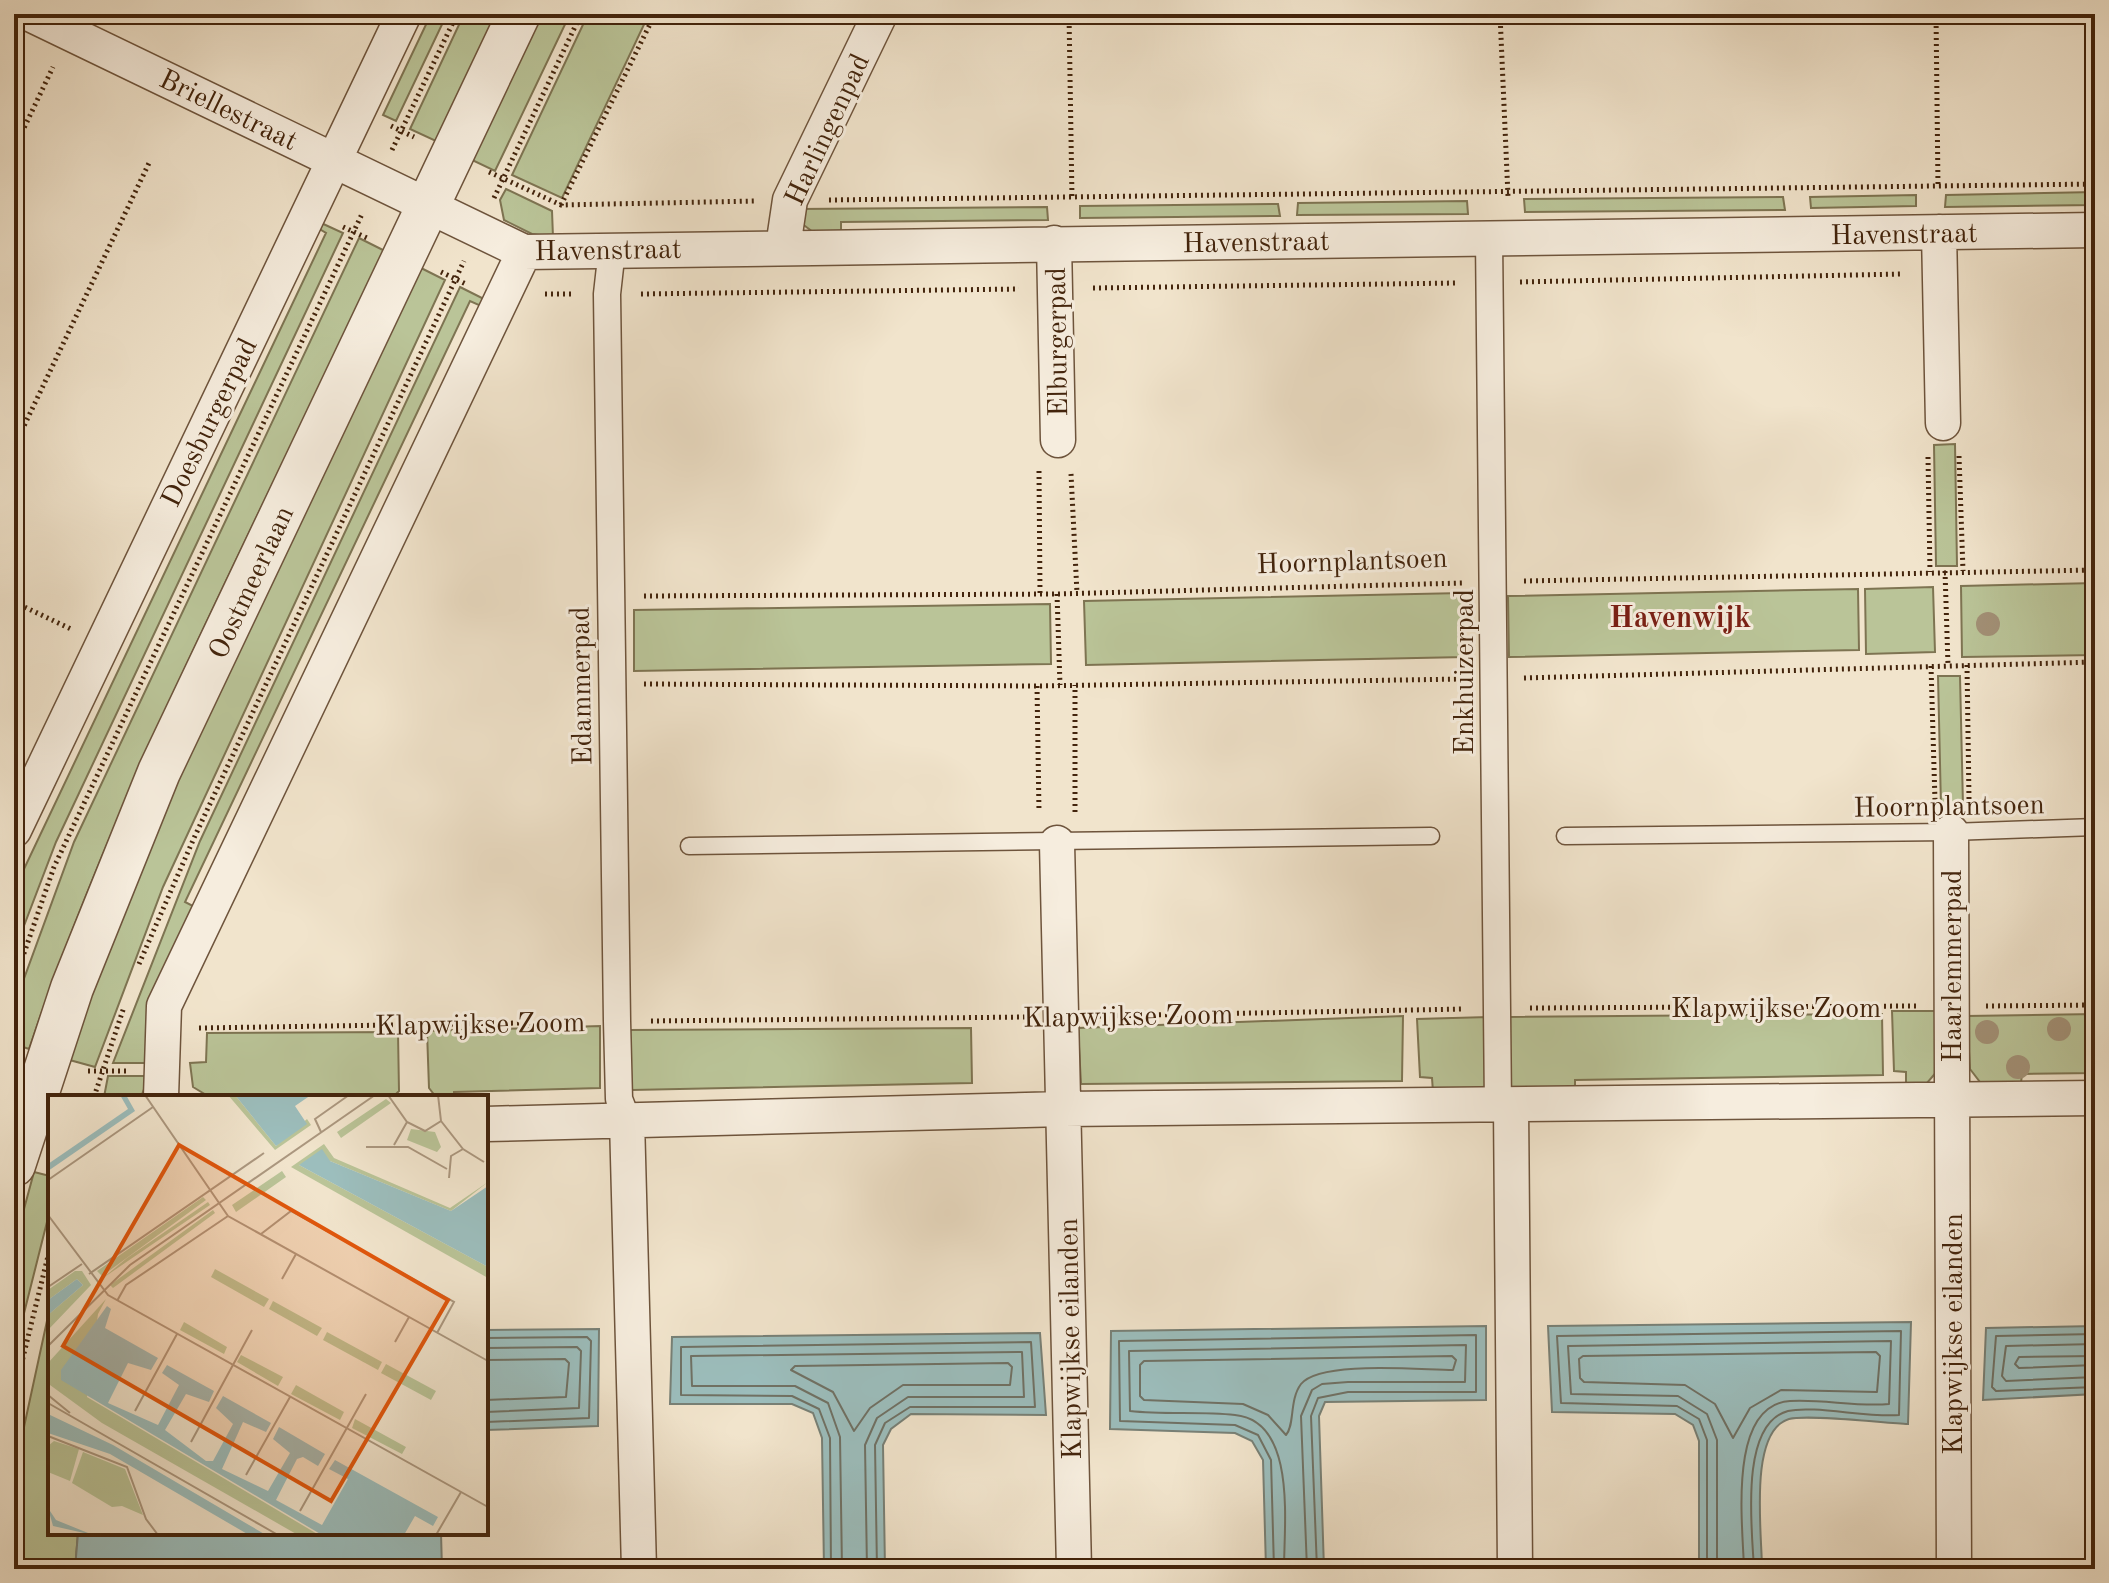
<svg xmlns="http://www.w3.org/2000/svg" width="2109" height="1583" viewBox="0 0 2109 1583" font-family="'Old Standard TT',serif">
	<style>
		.green { fill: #bac498; stroke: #7e7452; stroke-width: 2 }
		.water { fill: #9cbebd; stroke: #788076; stroke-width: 2 }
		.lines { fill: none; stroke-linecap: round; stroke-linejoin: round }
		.shore { stroke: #707164; stroke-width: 2 }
		.service-casing { stroke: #6e543c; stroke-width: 19 }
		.pedestrian-casing { stroke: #6e543c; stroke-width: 29 }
		.minor-casing { stroke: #6e543c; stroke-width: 37 }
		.tertiary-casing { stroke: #6e543c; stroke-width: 45 }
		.path { stroke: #43240c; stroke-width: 5; stroke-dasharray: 2 4; stroke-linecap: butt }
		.service { stroke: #f6edde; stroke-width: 16 }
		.pedestrian { stroke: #f6edde; stroke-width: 26 }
		.minor { stroke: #f6edde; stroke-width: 34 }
		.tertiary { stroke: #f6edde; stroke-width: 42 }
		.tree { fill: #a29076 }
		.labels { text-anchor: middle; stroke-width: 6; stroke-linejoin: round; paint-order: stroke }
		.street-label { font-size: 28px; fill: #43240c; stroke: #f6edde }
		.neighbourhood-label { font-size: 30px; font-weight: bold; fill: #7a1f14; stroke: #f6edde }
		.inset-road { fill: none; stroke: #ab977f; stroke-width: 2 }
		.view { fill: #e0560c; fill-opacity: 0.15; stroke: #e0560c; stroke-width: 4 }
		.inset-edge { fill: none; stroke: #43240c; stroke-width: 4 }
	</style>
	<rect width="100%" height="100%" fill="#f1e4cc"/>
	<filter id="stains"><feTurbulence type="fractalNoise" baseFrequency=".0025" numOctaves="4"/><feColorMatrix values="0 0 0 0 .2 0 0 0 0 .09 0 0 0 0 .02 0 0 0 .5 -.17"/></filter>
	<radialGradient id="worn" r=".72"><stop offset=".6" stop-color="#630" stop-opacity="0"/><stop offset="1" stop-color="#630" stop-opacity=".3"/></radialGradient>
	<!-- green -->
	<path class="green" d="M431,14H447L396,121L383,115Z
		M464,14H498L438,142L410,129Z
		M539,14H570L495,171L470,159Z
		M588,14H649L562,198L512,175Z
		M506,189L552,211L553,237L532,234L504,220L500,200Z
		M2095,192V205L1945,207L1946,195Z
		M1916,195V206L1811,208L1810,197Z
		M1783,197L1785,210L1525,212L1524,199Z
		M1467,201L1468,214L1297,215L1298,203Z
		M1278,204L1280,216L1080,218V206Z
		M1047,207L1048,220L841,222V233L813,232L801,223L799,209Z
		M319,222L343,233L56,842L14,952V890L326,233L316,227Z
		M359,238L385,251C261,513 123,773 29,1049L14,1044V1006L74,842Z
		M419,267L445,280L163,887L95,1067L66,1059L162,811Z
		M460,287L484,299L481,306L470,301L185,902L195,907L149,1063H113L200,841Z
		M1955,444L1957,566H1936L1934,445Z
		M2095,583V655L1962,657L1961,586Z
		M1933,587L1935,652L1866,654L1865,589Z
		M1858,589L1859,650L1509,657L1508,596Z
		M1463,593L1465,657L1086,665L1084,601Z
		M1050,604L1051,664L634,671V610Z
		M1938,676H1960L1963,806L1941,807Z
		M1892,1011H1940L1939,1069L1927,1083H1906V1072L1894,1071Z
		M1882,1014L1883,1075L1575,1080V1089H1507L1506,1017Z
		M2095,1014V1073L2022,1074L2021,1083L1980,1082L1970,1069L1967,1016Z
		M1403,1016L1402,1081L1081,1084L1078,1028Z
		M1488,1017L1489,1091L1433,1092L1432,1078L1420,1077L1417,1019Z
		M600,1026V1088L454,1092V1097H436L429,1088L427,1031Z
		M971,1028L972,1083L632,1090L629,1030Z
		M398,1032L399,1091L393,1097H358L357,1094L208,1096L193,1087L190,1063L206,1062L207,1033Z
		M108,1076H149L141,1097H104Z
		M34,1172L50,1176V1210L14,1353V1246Z
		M50,1307V1533H78L75,1569H14V1473Z"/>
	<!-- water -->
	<path class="water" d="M1911,1322L1908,1424C1884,1423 1808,1414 1789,1419C1748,1431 1762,1534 1762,1569H1699V1441L1693,1425L1675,1414L1552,1412L1548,1326Z
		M1486,1326V1400L1325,1402L1319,1416L1324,1569H1266L1263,1460L1252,1441L1235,1433L1110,1429L1111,1331Z
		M2095,1326V1394L1983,1400L1986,1328Z
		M599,1329L598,1426L486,1430V1330Z
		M1040,1333L1046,1415L911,1414L891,1429L883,1445L885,1569H824L822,1438L813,1413L792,1404H670L672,1337Z
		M78,1533H441L442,1569H75Z"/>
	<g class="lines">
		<!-- shore -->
		<path class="shore" d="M2095,1334L1996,1336L1992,1387L1996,1391L2095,1387
			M486,1338L587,1337L591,1341L589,1418L486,1422
			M2095,1344L2006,1346L2002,1376L2006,1381L2095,1377
			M486,1348L577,1347L581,1351L579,1408L486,1412
			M1876,1352L1880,1356L1877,1392L1781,1390L1750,1408L1733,1438L1715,1404L1685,1385L1584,1382L1580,1378L1579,1359L1583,1356Z
			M1452,1356L1456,1360L1453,1370C1421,1370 1320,1360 1301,1384C1289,1400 1295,1425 1286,1435L1268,1415L1243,1404L1144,1400L1140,1396V1365L1144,1361Z
			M2095,1356L2019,1357L2015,1364L2019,1368L2095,1365
			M486,1360L565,1359L569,1363L566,1397L486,1400
			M1008,1363L1012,1367L1010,1385H903L870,1408L854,1431L833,1392L791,1370L795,1366Z
			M831,1569L830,1438L819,1409L792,1396L681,1395V1347L1031,1342L1035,1407H910L885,1423L875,1445L877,1569
			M842,1569L840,1437L828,1403L795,1386H692L691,1356L1022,1352L1024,1397H908L877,1418L865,1445L867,1569
			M1274,1569L1271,1460L1258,1435L1235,1425L1120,1421L1119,1341L1476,1335V1392H1348L1318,1398L1311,1416L1317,1569
			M1284,1569C1284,1524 1297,1421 1235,1415C1200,1411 1165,1415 1130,1411L1129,1351L1466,1345L1465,1382H1348L1322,1384L1312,1390L1301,1416L1307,1569
			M1707,1569V1440L1699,1419L1677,1406L1561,1403L1557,1336L1901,1331L1899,1415C1869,1418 1813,1405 1788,1411C1739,1424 1752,1529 1754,1569
			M1717,1569V1440L1707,1414L1678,1396L1571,1394L1568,1346L1891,1341L1889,1404C1856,1407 1823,1399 1790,1401C1727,1405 1743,1526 1744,1569"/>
		<defs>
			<path id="service" d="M1565,836L1951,832L2095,827
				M689,846L1431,836"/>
			<path id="pedestrian" d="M1489,238L1498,1107
				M612,249L607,294L617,1021L619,1099L627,1120"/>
			<path id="minor" d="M30,14L524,252L2095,230
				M1939,232L1943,423
				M1054,243L1058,440
				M783,247L790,200L880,14
				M14,830L404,14
				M1951,832L1954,1569
				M1057,843L1074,1569
				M161,1097L164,1006L524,252
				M1511,1106L1515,1569
				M627,1120L639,1569
				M486,1124L1064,1109L2095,1098"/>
			<path id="tertiary" d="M14,1165L72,988L159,772L519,14"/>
		</defs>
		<!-- service casing -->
		<use href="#service" class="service-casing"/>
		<!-- pedestrian casing -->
		<use href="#pedestrian" class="pedestrian-casing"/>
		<!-- minor casing -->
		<use href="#minor" class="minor-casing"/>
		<!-- tertiary casing -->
		<use href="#tertiary" class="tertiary-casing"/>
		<!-- path -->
		<path class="path" d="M1069,14L1072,199
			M1500,14L1508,196
			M1936,14L1938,187
			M391,126L414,137
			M14,149L53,67
			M392,150L457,14
			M489,172L561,205L755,201
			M494,198L581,14
			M829,200L2095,184
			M561,205L655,14
			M343,227L367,238
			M441,272L468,285
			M1520,282L1902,274
			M1093,288L1458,283
			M545,294H575
			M641,294L1019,289
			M14,447L149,163
			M1959,456L1963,571
			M1928,457L1930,572
			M1039,471L1040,593
			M1071,474L1077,593
			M1945,571L1948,665
			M1524,581L2095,570
			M1057,594L1060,685
			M644,596L1057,594L1462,583
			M14,602L71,629
			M1967,665L1969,799
			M1931,666L1935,801
			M1524,678L2095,662
			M644,684L1037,686L1462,679
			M1037,686L1039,812
			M1075,812V685
			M139,964L194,838L464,261
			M14,982L54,867L362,214
			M1986,1006L2095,1005
			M1530,1008L1916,1006
			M1099,1016L1464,1009
			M651,1021L1025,1017
			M199,1028L585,1022
			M88,1071H126
			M94,1097L124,1007
			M14,1394L50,1248"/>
		<!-- service -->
		<use href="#service" class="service"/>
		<!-- pedestrian -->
		<use href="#pedestrian" class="pedestrian"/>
		<!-- minor -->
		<use href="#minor" class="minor"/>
		<!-- tertiary -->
		<use href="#tertiary" class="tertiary"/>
	</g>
	<!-- trees -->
	<g class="tree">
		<circle cx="1988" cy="624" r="12"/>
		<circle cx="2059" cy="1029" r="12"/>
		<circle cx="1987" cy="1032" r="12"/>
		<circle cx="2018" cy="1067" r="12"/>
	</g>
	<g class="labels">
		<!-- street labels -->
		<g class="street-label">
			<text transform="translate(229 109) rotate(26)" y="10">Briellestraat</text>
			<text transform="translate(826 129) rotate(-65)" y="10">Harlingenpad</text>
			<text transform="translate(1904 233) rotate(-1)" y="10">Havenstraat</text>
			<text transform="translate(1256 241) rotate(-1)" y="10">Havenstraat</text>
			<text transform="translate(608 249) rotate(-1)" y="10">Havenstraat</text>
			<text transform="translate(1056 342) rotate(-91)" y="10">Elburgerpad</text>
			<text transform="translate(208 422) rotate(-64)" y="10">Doesburgerpad</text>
			<text transform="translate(1352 560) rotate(-2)" y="10">Hoornplantsoen</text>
			<text transform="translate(250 582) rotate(-65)" y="10">Oostmeerlaan</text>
			<text transform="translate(1463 672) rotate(-90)" y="10">Enkhuizerpad</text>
			<text transform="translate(580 686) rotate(-91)" y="10">Edammerpad</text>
			<text transform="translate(1949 805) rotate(-1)" y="10">Hoornplantsoen</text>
			<text transform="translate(1951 966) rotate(-90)" y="10">Haarlemmerpad</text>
			<text x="1776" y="1017">Klapwijkse Zoom</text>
			<text transform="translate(1128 1015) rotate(-1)" y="10">Klapwijkse Zoom</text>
			<text transform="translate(480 1023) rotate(-1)" y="10">Klapwijkse Zoom</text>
			<text transform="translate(1952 1334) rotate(-90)" y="10">Klapwijkse eilanden</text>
			<text transform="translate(1069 1339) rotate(-91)" y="10">Klapwijkse eilanden</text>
		</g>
		<!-- neighbourhood labels -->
		<g class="neighbourhood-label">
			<text x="1680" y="627">Havenwijk</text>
		</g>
	</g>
	<!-- overview -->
	<g transform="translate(48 1095)">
		<rect width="440" height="440" fill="#f1e4cc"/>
		<path d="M180,0H187L228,51L259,24L263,30L227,55ZM338,4L343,8L293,43L289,37ZM363,34L387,37L393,52L389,57L359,45ZM276,49L286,63L402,113L440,87L403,116L282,66L251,70L440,172V183L243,72ZM234,76L238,82L188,117L184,110ZM155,102L158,105L54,181L49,176ZM160,107L162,110L55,183L79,163ZM165,115L167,118L65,193L62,190ZM167,174L221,204L216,212L163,182ZM27,176H34L43,190L0,235V220L35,190L29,184L0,205V195ZM58,204L50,219L39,302L271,440H250L54,328L2,290L0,268ZM225,206L274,233L269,241L221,214ZM136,227L179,252L176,259L132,235ZM279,237L334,267L330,275L275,245ZM193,260L235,282L230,291L189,267ZM338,269L388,296L383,305L333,278ZM248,290L296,317L292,325L243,299ZM307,324L358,352L354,359L304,333ZM6,346L31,354L22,386L0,377V351ZM35,357L77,374L95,420L74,411L64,412L24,388Z" fill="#bac498"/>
		<path d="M72,0H78L87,16L0,76V69L80,14ZM187,0H263L247,11L259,29L228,51ZM274,54L282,66L403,116L440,91V172L251,70ZM29,184L35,190L0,220V205ZM59,211L63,214L57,233L110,263L103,275L80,268L60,308L110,330L131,290L114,278L119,270L166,296L161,307L138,299L117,335L158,366H165L185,329L168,313L175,301L223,328L218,337L195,327L174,374L220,396L242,358L225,344L231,332L277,359L270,371L255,362L249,364L228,405L274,430L300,384L281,374L287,365L390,422L385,431L367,421L356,440H274L13,285V275ZM0,319L65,350L218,440H201L62,359L0,338ZM0,413L8,425L45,440L5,431Z" fill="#9cbebd"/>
		<path class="inset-road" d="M97,0L180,121L440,266M340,0L359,27L377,36L393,26L390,0M393,26L415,54L436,67M273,37L267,24L301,0M346,50L359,27M318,52H360L399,74M219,75L245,57M401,83L403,61L415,54M0,85L105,12M0,120L60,200L440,412M213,139L243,116L406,207L389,238M41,179L216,58M234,184L248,159M0,192L34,169M69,206L78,190L180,121M347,247L361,222M0,251L82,170L327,0M0,300L22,318M0,308L230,440M87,316L129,239M0,341L79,372L98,424L110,440M143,347L204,235M198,380L242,302M252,416L318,299M388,440L413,397"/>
		<path class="view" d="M131,50L400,205L283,406L15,251Z"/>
		<rect width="440" height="440" class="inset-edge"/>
	</g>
	<!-- margin -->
	<rect width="2109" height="1583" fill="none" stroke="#f1e4cc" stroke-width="48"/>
	<rect x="16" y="16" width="2077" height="1551" fill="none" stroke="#43240c" stroke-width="4"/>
	<rect x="24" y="24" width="2061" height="1535" fill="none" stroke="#43240c" stroke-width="2"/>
	<rect width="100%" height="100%" filter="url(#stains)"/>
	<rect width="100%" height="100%" fill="url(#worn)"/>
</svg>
